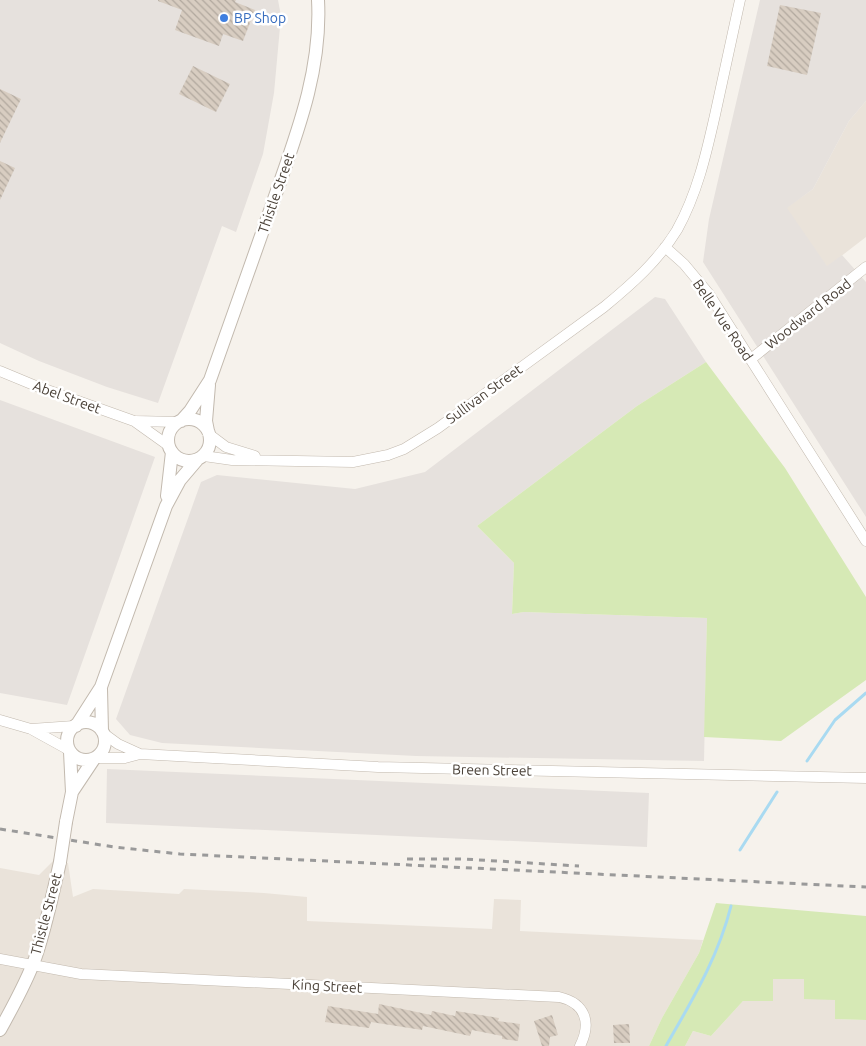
<svg xmlns="http://www.w3.org/2000/svg" width="866" height="1046" viewBox="0 0 866 1046" font-family="Ubuntu,sans-serif">
	<style>
		.residential { fill: #eae3da }
		.industrial { fill: #e6e1dd }
		.green { fill: #d6e9b5 }
		.lines { fill: none; stroke-linecap: round; stroke-linejoin: round }
		.stream { stroke: #a9daf1; stroke-width: 3 }
		.building { fill: url(#building-back-hatch) }
		.minor-casing { stroke: #c2b9ae; stroke-width: 11 }
		.tertiary-casing { stroke: #c2b9ae; stroke-width: 14 }
		.minor { stroke: #fff; stroke-width: 10 }
		.tertiary { stroke: #fff; stroke-width: 12 }
		.rail { stroke: #9a9a9a; stroke-width: 3; stroke-dasharray: 6 6; stroke-linecap: butt }
		.tertiary-bridge-casing { stroke: #c2b9ae; stroke-width: 14; stroke-linecap: butt }
		.tertiary-bridge { stroke: #fff; stroke-width: 12 }
		.shop-dot { fill: #3f7fe0; stroke: #fff; stroke-width: 2 }
		.labels { text-anchor: middle; stroke-width: 5; stroke-linejoin: round; paint-order: stroke }
		.shop-label { font-size: 14px; fill: #366cbe; stroke: #fff; text-anchor: start }
		.street-label { font-size: 14px; fill: #4b4239; stroke: #fff }
	</style>
	<defs>
		<pattern id="building-back-hatch" width="6" height="6" patternUnits="userSpaceOnUse" patternTransform="scale(1.25)"><rect width="6" height="6" fill="#d8cdc1"/><path d="M-1 5l2 2M0 0l6 6M5-1l2 2" fill="none" stroke="#b1a89e"/></pattern>
	</defs>
	<rect width="100%" height="100%" fill="#f6f2ec"/>
	<!-- residential -->
	<path class="residential" d="M866,101V237L827,267L786,208L813,189L849,121Z
		M54,860L68,863L73,897L93,889L179,894L184,889L264,893L307,897V921L492,929L494,899L521,900L520,931L703,940L699,953L662,1018L649,1046H0V868L39,875Z
		M773,979H805L835,1000L836,1019L866,1020V1046H685L693,1031L711,1036L743,1001Z"/>
	<!-- industrial -->
	<path class="industrial" d="M0,0H278L281,16L274,93L263,154L236,232L222,226L158,403L107,387L39,361L0,343Z
		M760,0H866V101L849,121L813,189L787,208L827,266L842,255L866,282V517L703,262L709,219Z
		M655,297L665,299L706,362L637,406L477,526L514,563L512,614L524,612L707,618L704,761L416,756L162,743L130,735L116,719L201,482L217,475L355,489L425,472Z
		M0,400L155,457L67,705L0,693Z
		M107,769L649,793L647,847L106,823Z"/>
	<!-- green -->
	<path class="green" d="M706,362L785,468L866,597V680L781,741L704,737L707,618L524,612L512,614L514,563L477,526L637,406Z
		M716,903L866,916V1020L835,1019V1000L804,999V979H773V1001H743L711,1036L693,1031L685,1046H649L662,1018L699,953Z"/>
	<g class="lines">
		<!-- stream -->
		<path class="stream" d="M807,761L835,720L866,693
			M740,850L777,792
			M666,1046C692,1000 718,958 731,906"/>
	</g>
	<!-- building -->
	<path class="building" d="M158,0H236L235,2L255,10L243,41L223,34L219,46L175,30L182,10L158,1Z
		M780,5L821,13L807,75L767,66Z
		M193,66L230,84L216,112L179,94Z
		M0,89L21,99L0,143Z
		M0,161L15,168L0,200Z
		M379,1004L431,1015L432,1011L455,1016L456,1011L499,1018L498,1021L520,1024L518,1041L502,1039V1036L472,1030L470,1036L423,1026L422,1030L371,1022L369,1028L325,1022L328,1006L378,1014Z
		M552,1015L558,1035L550,1037L549,1046H542L534,1021Z
		M629,1024L630,1043H614L613,1025Z"/>
	<g class="lines">
		<defs>
			<path id="minor" d="M665,247L684,264L709,294L866,541
				M751,359L866,267
				M0,371L36,386L134,421L169,446
				M135,421L178,422
				M210,435L226,447L255,456
				M204,456L232,460L353,462L388,455L404,449L438,428L604,307C632,284 658,261 677,230C697,194 706,155 715,115C723,77 732,38 740,0
				M0,720L31,729L69,750
				M31,729L74,726
				M103,733L118,744L140,754
				M96,758H125L140,754L378,767L866,778
				M0,959L81,974L559,997C585,1003 592,1022 580,1046"/>
			<path id="tertiary" d="M168 440a21 21 0 1 1 42 0a21 21 0 1 1-42 0Z
				M181,421L190,411L210,380C231,321 252,261 273,202C296,136 322,71 318,0
				M208,431L206,421L209,385
				M167,496L172,452
				M101,689L102,731
				M67 741a19 19 0 1 1 38 0a19 19 0 1 1-38 0Z
				M76,726L101,687L166,506L180,480L197,460
				M72,792L94,759
				M66,822L72,792L70,752
				M0,1030C13,1006 27,982 36,956C46,926 53,894 60,862"/>
		</defs>
		<!-- minor casing -->
		<use href="#minor" class="minor-casing"/>
		<!-- tertiary casing -->
		<use href="#tertiary" class="tertiary-casing"/>
		<!-- minor -->
		<use href="#minor" class="minor"/>
		<!-- tertiary -->
		<use href="#tertiary" class="tertiary"/>
		<!-- rail -->
		<path class="rail" d="M0,829L114,847L180,854L866,887
			M407,859H464L579,866"/>
		<defs>
			<path id="tertiary-bridge" d="M60,862L66,822"/>
		</defs>
		<!-- tertiary-bridge casing -->
		<use href="#tertiary-bridge" class="tertiary-bridge-casing"/>
		<!-- tertiary-bridge -->
		<use href="#tertiary-bridge" class="tertiary-bridge"/>
	</g>
	<!-- markers -->
	<circle class="shop-dot" cx="224" cy="18" r="5"/>
	<g class="labels">
		<!-- shop labels -->
		<g class="shop-label">
			<text x="234" y="23">BP Shop</text>
		</g>
		<!-- street labels -->
		<g class="street-label">
			<text transform="translate(276 193) rotate(-71)" y="5">Thistle Street</text>
			<text transform="translate(808 314) rotate(-38)" y="5">Woodward Road</text>
			<text transform="translate(723 320) rotate(56)" y="5">Belle Vue Road</text>
			<text transform="translate(484 394) rotate(-36)" y="5">Sullivan Street</text>
			<text transform="translate(67 397) rotate(20)" y="5">Abel Street</text>
			<text transform="translate(492 770) rotate(1)" y="5">Breen Street</text>
			<text transform="translate(46 914) rotate(-75)" y="5">Thistle Street</text>
			<text transform="translate(327 986) rotate(3)" y="5">King Street</text>
		</g>
	</g>
</svg>
